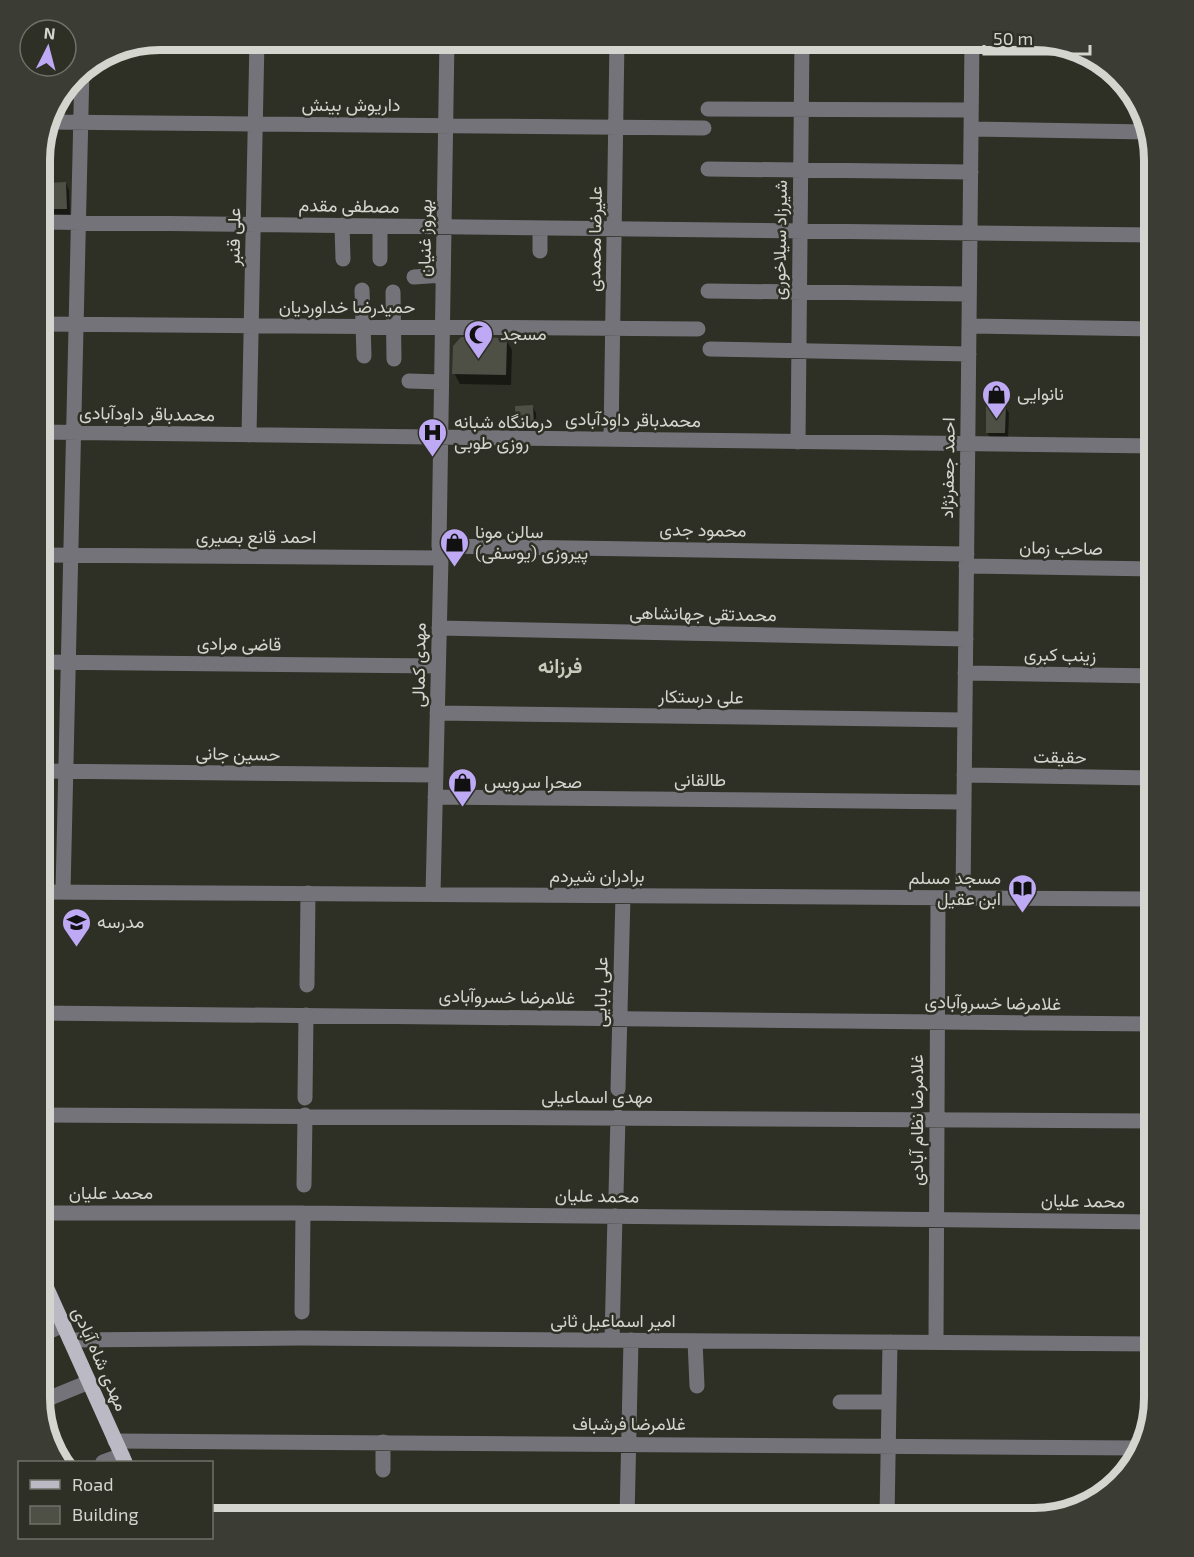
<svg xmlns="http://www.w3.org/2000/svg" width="1194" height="1557" viewBox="0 0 1194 1557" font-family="'Exo 2',Vazirmatn,sans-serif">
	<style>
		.shadow { fill: #0007 }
		.building { fill: #4f5045 }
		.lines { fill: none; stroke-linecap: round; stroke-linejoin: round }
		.minor { stroke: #747379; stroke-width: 15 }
		.major { stroke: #bbb9c3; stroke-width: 15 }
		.labels { text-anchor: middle; stroke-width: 5; stroke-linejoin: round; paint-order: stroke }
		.street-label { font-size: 18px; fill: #d4d5ce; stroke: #2e2f25 }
		.poi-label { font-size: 18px; fill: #d4d5ce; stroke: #2e2f25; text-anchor: start }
		.neighbourhood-label { font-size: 20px; font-weight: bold; fill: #c7c9bb; stroke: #2e2f25 }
		.rim { fill: none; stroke: #d4d5ce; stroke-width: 8 }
	</style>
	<rect width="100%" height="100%" fill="#2e2f25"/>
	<!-- shadow -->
	<path class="shadow" d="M66,183L69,190L70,215H54L50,209Z
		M506,340L512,350L511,385L460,384L454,373Z
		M532,406L536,413L537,434H521L517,428Z
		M1005,407L1009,413L1008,439H991L987,432Z"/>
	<!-- building -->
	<path class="building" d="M66,182L67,209H48L47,183Z
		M461,337L507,338L506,375L452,374L453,346Z
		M533,405L534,427L516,428L515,406Z
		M986,405H1006L1005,433H986Z"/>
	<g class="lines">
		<!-- minor -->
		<path class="minor" d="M708,109L971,110
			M47,122L704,128
			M971,129L1147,132
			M708,169L971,172
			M39,222L1155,235
			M342,225L343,259
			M540,251V228
			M380,259V226
			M414,277L443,275
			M362,290L364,356
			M708,291L969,294
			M393,292L394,359
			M39,324L698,329
			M969,326L1155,329
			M710,349L969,354
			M409,381L441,382
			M39,432L1155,446
			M249,435L257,39
			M611,439L617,39
			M798,442L802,39
			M439,546L967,554
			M39,555L441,558
			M966,566L1155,569
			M439,628L966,639
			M39,662L438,666
			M965,673L1155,676
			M437,713L965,720
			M39,771L436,775
			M964,775L1155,778
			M435,797L964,802
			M39,892L1155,899
			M63,892L82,68
			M433,894L441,558L439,546L447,39
			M963,898L972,39
			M307,985L308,893
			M39,1013L1155,1024
			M618,1089L623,896
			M305,1098L306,1015
			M39,1115L1155,1121
			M304,1185L305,1115
			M616,1194L618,1117
			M39,1213H303L1155,1222
			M302,1312L303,1213
			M39,1336L64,1325
			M70,1340L301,1338L1155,1344
			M612,1340L615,1216
			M695,1341L697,1386
			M936,1342L938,898
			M40,1402L89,1382
			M840,1402H889
			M115,1441L1142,1448
			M383,1442V1470
			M103,1462L122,1455
			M627,1518L631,1340
			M887,1518L890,1342"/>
		<!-- major -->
		<path class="major" d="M39,1271L125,1462"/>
	</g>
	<!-- icons -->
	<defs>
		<symbol id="mosque-pin" viewBox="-11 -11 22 30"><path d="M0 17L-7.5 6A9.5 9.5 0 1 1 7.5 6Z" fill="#bea9f5" stroke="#2e2f25"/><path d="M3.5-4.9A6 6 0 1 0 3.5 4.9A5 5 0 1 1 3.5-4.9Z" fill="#111"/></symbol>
		<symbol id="shop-pin" viewBox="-11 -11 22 30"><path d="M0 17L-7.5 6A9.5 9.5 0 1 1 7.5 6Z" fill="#bea9f5" stroke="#2e2f25"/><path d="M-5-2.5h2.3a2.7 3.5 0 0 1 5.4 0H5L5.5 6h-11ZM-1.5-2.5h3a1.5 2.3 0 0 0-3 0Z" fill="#111"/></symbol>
		<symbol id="hospital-pin" viewBox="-11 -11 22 30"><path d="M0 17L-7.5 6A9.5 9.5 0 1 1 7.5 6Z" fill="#bea9f5" stroke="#2e2f25"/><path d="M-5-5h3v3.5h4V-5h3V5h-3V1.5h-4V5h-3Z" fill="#111"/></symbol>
		<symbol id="library-pin" viewBox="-11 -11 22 30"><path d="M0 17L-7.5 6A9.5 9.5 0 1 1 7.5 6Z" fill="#bea9f5" stroke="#2e2f25"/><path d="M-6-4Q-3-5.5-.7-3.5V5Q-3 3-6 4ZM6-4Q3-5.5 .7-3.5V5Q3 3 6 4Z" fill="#111"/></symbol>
		<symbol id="school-pin" viewBox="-11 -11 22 30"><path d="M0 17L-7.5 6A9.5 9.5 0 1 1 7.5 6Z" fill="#bea9f5" stroke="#2e2f25"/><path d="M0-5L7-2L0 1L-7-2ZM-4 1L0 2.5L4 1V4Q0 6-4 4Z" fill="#111"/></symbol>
	</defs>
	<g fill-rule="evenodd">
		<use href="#mosque-pin" x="462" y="318" width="33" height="45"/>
		<use href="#shop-pin" x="980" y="378" width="33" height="45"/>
		<use href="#hospital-pin" x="416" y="416" width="33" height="45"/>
		<use href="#shop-pin" x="438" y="526" width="33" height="45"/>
		<use href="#shop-pin" x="446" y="766" width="33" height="45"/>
		<use href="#library-pin" x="1006" y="872" width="33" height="45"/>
		<use href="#school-pin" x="60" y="906" width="33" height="45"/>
	</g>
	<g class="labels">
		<!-- street labels -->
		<g class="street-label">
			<text x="351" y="111">داریوش بینش</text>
			<text transform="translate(349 206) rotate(1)" y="6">مصطفی مقدم</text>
			<text transform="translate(234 237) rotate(-89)" y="6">علی قنبر</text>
			<text transform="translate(425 238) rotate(-89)" y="6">بهروز غنیان</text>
			<text transform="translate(595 239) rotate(-89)" y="6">علیرضا محمدی</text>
			<text transform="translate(780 240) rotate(-89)" y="6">شیرزاد سیلاخوری</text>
			<text x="347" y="313">حمیدرضا خداوردیان</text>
			<text transform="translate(147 414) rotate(1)" y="6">محمدباقر داودآبادی</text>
			<text transform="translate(633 420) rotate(1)" y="6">محمدباقر داودآبادی</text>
			<text transform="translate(948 468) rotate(-89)" y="6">احمد جعفرنژاد</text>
			<text transform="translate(703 530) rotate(1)" y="6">محمود جدی</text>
			<text x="256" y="543">احمد قانع بصیری</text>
			<text transform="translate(1061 548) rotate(1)" y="6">صاحب زمان</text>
			<text transform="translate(703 614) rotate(1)" y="6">محمدتقی جهانشاهی</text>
			<text transform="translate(239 644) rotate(1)" y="6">قاضی مرادی</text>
			<text transform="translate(1060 655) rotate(1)" y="6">زینب کبری</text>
			<text transform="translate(419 665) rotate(-89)" y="6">مهدی کمالی</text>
			<text transform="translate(701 697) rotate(1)" y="6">علی درستکار</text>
			<text transform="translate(238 754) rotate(1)" y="6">حسین جانی</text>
			<text transform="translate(1060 757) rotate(1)" y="6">حقیقت</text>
			<text x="700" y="786">طالقانی</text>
			<text x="597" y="882">برادران شیردم</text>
			<text transform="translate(601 992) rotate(-89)" y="6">علی بابایی</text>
			<text transform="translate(507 997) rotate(1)" y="6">غلامرضا خسروآبادی</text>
			<text transform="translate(993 1003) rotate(1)" y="6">غلامرضا خسروآبادی</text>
			<text x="597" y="1103">مهدی اسماعیلی</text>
			<text transform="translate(917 1120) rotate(-90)" y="6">غلامرضا نظام آبادی</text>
			<text x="111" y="1199">محمد علیان</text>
			<text transform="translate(597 1196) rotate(1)" y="6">محمد علیان</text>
			<text transform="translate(1083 1201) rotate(1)" y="6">محمد علیان</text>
			<text x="613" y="1327">امیر اسماعیل ثانی</text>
			<text transform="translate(100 1359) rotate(66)" y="6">مهدی شاه آبادی</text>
			<text x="629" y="1430">غلامرضا فرشباف</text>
		</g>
		<!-- poi labels -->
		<g class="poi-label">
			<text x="500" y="340">مسجد</text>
			<text x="1017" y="400">نانوایی</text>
			<text x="454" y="428">درمانگاه شبانه<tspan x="454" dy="21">روزی طوبی</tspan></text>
			<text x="475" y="538">سالن مونا<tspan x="475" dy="21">پیروزی (یوسفی)</tspan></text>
			<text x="484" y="788">صحرا سرویس</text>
			<text x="1001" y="884" text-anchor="end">مسجد مسلم<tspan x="1001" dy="21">ابن عقیل</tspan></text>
			<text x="97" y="928">مدرسه</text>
		</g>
		<!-- neighbourhood labels -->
		<g class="neighbourhood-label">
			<text x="560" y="673">فرزانه</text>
		</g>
	</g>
	<!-- crop -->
	<path d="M0 0H1194V1557H0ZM160 50H1034A110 110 0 0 1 1144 160V1398A110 110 0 0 1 1034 1508H160A110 110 0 0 1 50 1398V160A110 110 0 0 1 160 50Z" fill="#3b3c33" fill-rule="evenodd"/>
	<path class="rim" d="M160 50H1034A110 110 0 0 1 1144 160V1398A110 110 0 0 1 1034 1508H160A110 110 0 0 1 50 1398V160A110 110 0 0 1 160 50Z"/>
	<!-- legend -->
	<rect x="18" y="1461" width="195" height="78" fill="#2e2f25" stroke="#707169" stroke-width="1.5"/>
	<rect x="30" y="1480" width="30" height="9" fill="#bbb9c3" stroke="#707169" stroke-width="1.5"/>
	<text x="72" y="1491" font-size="18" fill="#d4d5ce">Road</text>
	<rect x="30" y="1506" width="30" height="18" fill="#4f5045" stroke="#707169" stroke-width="1.5"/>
	<text x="72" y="1521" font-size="18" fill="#d4d5ce">Building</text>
	<!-- north arrow -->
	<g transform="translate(48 48) rotate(6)"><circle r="28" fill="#2e2f25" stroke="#707169" stroke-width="1.5"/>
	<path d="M0-4.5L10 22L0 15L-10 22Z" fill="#bea9f5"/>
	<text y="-9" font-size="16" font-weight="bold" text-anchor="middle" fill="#d4d5ce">N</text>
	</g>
	<!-- scale -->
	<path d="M984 45v9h106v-9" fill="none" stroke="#d4d5ce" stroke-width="3"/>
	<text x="993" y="45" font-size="18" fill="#d4d5ce" stroke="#2e2f25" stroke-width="4.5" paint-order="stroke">50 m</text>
</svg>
